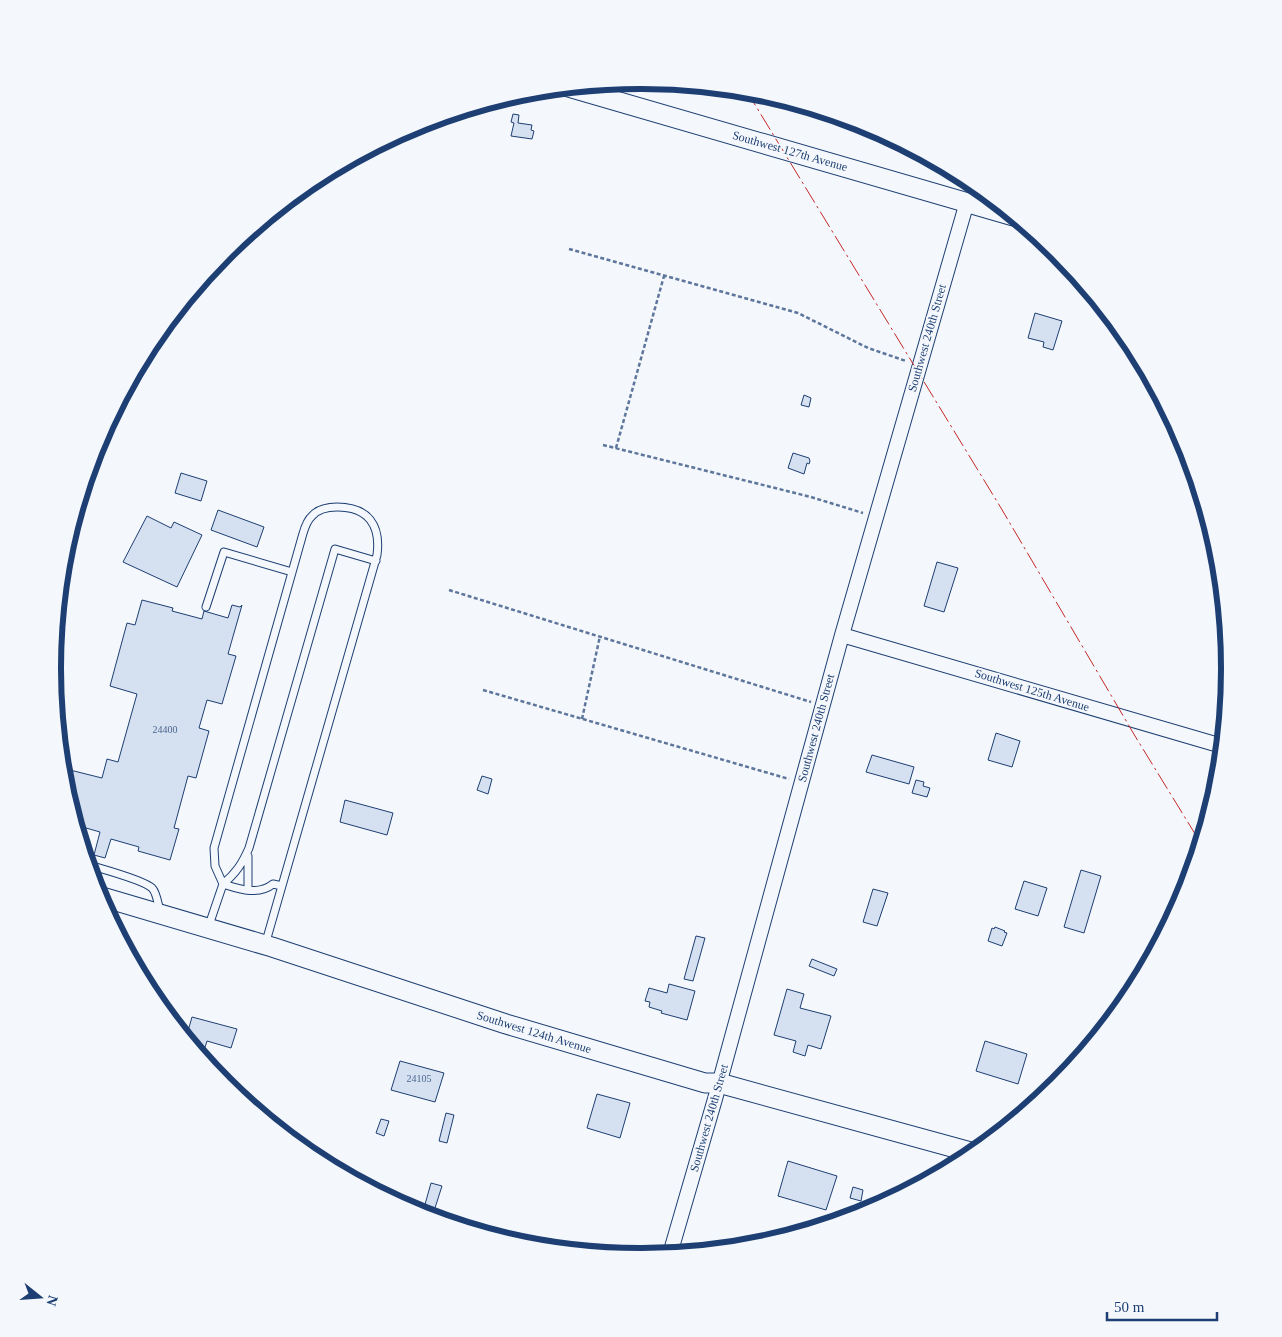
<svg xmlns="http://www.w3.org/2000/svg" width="1282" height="1337" viewBox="0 0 1282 1337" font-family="Georgia,serif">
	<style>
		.building { fill: #d5e0f0; stroke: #1d3f73 }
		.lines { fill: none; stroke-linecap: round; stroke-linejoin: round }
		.lane-casing { stroke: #1d3f73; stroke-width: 9 }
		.street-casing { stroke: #1d3f73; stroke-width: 16 }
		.secondary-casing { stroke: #1d3f73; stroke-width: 21 }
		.path { stroke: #5e769c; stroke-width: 2.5; stroke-dasharray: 4 2.5; stroke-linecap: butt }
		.lane { stroke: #f4f7fb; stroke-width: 7 }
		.street { stroke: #f4f7fb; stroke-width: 14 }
		.secondary { stroke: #f4f7fb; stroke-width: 19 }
		.power { stroke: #c62828; stroke-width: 1; stroke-dasharray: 18 4 2.5 4; stroke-linecap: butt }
		.labels { text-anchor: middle; stroke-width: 4; stroke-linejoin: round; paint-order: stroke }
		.number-label { font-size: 10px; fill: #4b6792 }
		.street-label { font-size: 12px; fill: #1d3f73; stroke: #f4f7fb }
		.rim { fill: none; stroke: #1d3f73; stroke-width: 6 }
	</style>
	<rect width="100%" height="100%" fill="#f4f7fb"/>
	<!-- building -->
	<path class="building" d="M513,114L519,115L518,123L532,125L531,130L534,131L532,139L511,136L514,123L511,122Z
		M1035,313L1062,321L1053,350L1043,347L1044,342L1028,338Z
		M804,395L811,398L809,407L801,405Z
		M793,453L809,458L810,461L809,464L807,463L804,474L788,468Z
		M181,473L207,481L201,501L175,493Z
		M218,510L264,527L257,547L211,530Z
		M147,516L171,528L174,522L202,535L177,587L123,562Z
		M937,562L958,568L944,612L924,606Z
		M142,600L173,608L172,611L202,619L204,611L228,618L232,605L240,607L242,605L228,654L236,656L222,704L207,700L199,728L209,731L196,778L188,776L174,828L179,829L170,860L138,851L139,847L111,839L105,858L94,855L100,832L86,828L85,829L77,827L64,783L62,768L102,778L107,759L118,762L137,694L110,686L127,623L135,625Z
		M996,733L1020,741L1012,767L988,760Z
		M872,755L914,767L909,784L866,772Z
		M482,776L492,779L488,794L477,790Z
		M916,780L924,782L923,786L930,788L927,797L912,793Z
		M345,800L393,813L387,835L340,822Z
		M1081,870L1101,876L1084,933L1064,927Z
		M1024,881L1047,888L1038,916L1015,909Z
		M873,889L888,893L877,926L863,922Z
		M995,927L1005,931L1004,932L1007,933L1002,946L988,941L992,928L994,929Z
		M696,936L705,938L693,981L684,979Z
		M812,959L837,969L834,976L809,966Z
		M669,984L695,991L687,1020L661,1013L662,1011L649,1007L650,1002L645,1001L649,988L667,993Z
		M787,989L804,994L800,1008L831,1016L821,1049L808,1045L805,1056L793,1052L796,1041L774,1035Z
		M192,1017L237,1029L231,1048L207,1041L202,1057L186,1038Z
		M985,1041L1027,1054L1018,1084L976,1071Z
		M400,1061L444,1073L435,1102L391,1090Z
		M597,1094L630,1103L620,1138L587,1128Z
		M446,1113L454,1115L447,1143L439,1141Z
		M381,1119L389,1121L384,1136L376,1133Z
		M788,1161L837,1176L826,1210L778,1196Z
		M431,1183L442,1186L434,1211L424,1208Z
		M853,1187L863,1190L861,1201L850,1198Z
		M856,1206L870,1210L853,1216Z"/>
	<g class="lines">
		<defs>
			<path id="lane" d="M206,607L224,552L292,572
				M248,856V890
				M89,865C102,869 144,880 152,888C157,893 158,905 160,911
				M223,884C236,873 242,864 249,848L335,549L376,561
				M223,884C239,889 258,896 273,884L282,886
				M208,928L223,884L215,866L214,848L302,537C304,530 306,521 312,516C318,509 327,507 337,507C368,507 381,525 377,555L265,945"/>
			<path id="street" d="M842,635L1222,746
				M670,1254L715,1099L842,635L967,202"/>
			<path id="secondary" d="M568,87L1013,216
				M99,896L272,947L506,1024L705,1083H719L974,1153"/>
		</defs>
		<!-- lane casing -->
		<use href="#lane" class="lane-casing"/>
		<!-- street casing -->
		<use href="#street" class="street-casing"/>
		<!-- secondary casing -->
		<use href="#secondary" class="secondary-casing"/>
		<!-- path -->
		<path class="path" d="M569,249L798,313L868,348L906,361
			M603,445L811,497L863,513
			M616,448L664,276
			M449,590L811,702
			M483,690L789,779
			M582,719L600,636"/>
		<!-- lane -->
		<use href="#lane" class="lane"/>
		<!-- street -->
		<use href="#street" class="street"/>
		<!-- secondary -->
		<use href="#secondary" class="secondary"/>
		<!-- power -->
		<path class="power" d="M746,90L1001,508L1135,736L1200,842"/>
	</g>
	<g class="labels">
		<!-- number labels -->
		<g class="number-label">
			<text x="165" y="733">24400</text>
			<text x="419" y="1082">24105</text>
		</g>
		<!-- street labels -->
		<g class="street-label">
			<text transform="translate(790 151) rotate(16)" y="4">Southwest 127th Avenue</text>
			<text transform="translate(927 338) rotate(-74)" y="4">Southwest 240th Street</text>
			<text transform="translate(1032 690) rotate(17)" y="4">Southwest 125th Avenue</text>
			<text transform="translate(816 728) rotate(-75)" y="4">Southwest 240th Street</text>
			<text transform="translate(534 1032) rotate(17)" y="4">Southwest 124th Avenue</text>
			<text transform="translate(709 1118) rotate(-74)" y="4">Southwest 240th Street</text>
		</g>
	</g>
	<!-- crop -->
	<path d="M0 0H1282V1337H0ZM640 89H642A579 579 0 0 1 1221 668V669A579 579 0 0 1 642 1248H640A579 579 0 0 1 61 669V668A579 579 0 0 1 640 89Z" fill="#f4f7fb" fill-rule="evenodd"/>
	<path class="rim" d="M640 89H642A579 579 0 0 1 1221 668V669A579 579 0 0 1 642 1248H640A579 579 0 0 1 61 669V668A579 579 0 0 1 640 89Z"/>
	<!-- north arrow -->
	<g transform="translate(40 1297) rotate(107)" stroke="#f4f7fb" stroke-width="4" paint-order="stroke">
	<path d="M0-4L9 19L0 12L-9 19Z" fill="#1d3f73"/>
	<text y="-8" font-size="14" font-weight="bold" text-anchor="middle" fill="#1d3f73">N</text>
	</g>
	<!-- scale -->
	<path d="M1107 1312v8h110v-8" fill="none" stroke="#1d3f73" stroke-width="2.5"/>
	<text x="1114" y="1312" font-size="15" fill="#1d3f73" stroke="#f4f7fb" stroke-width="4" paint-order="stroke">50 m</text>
</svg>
